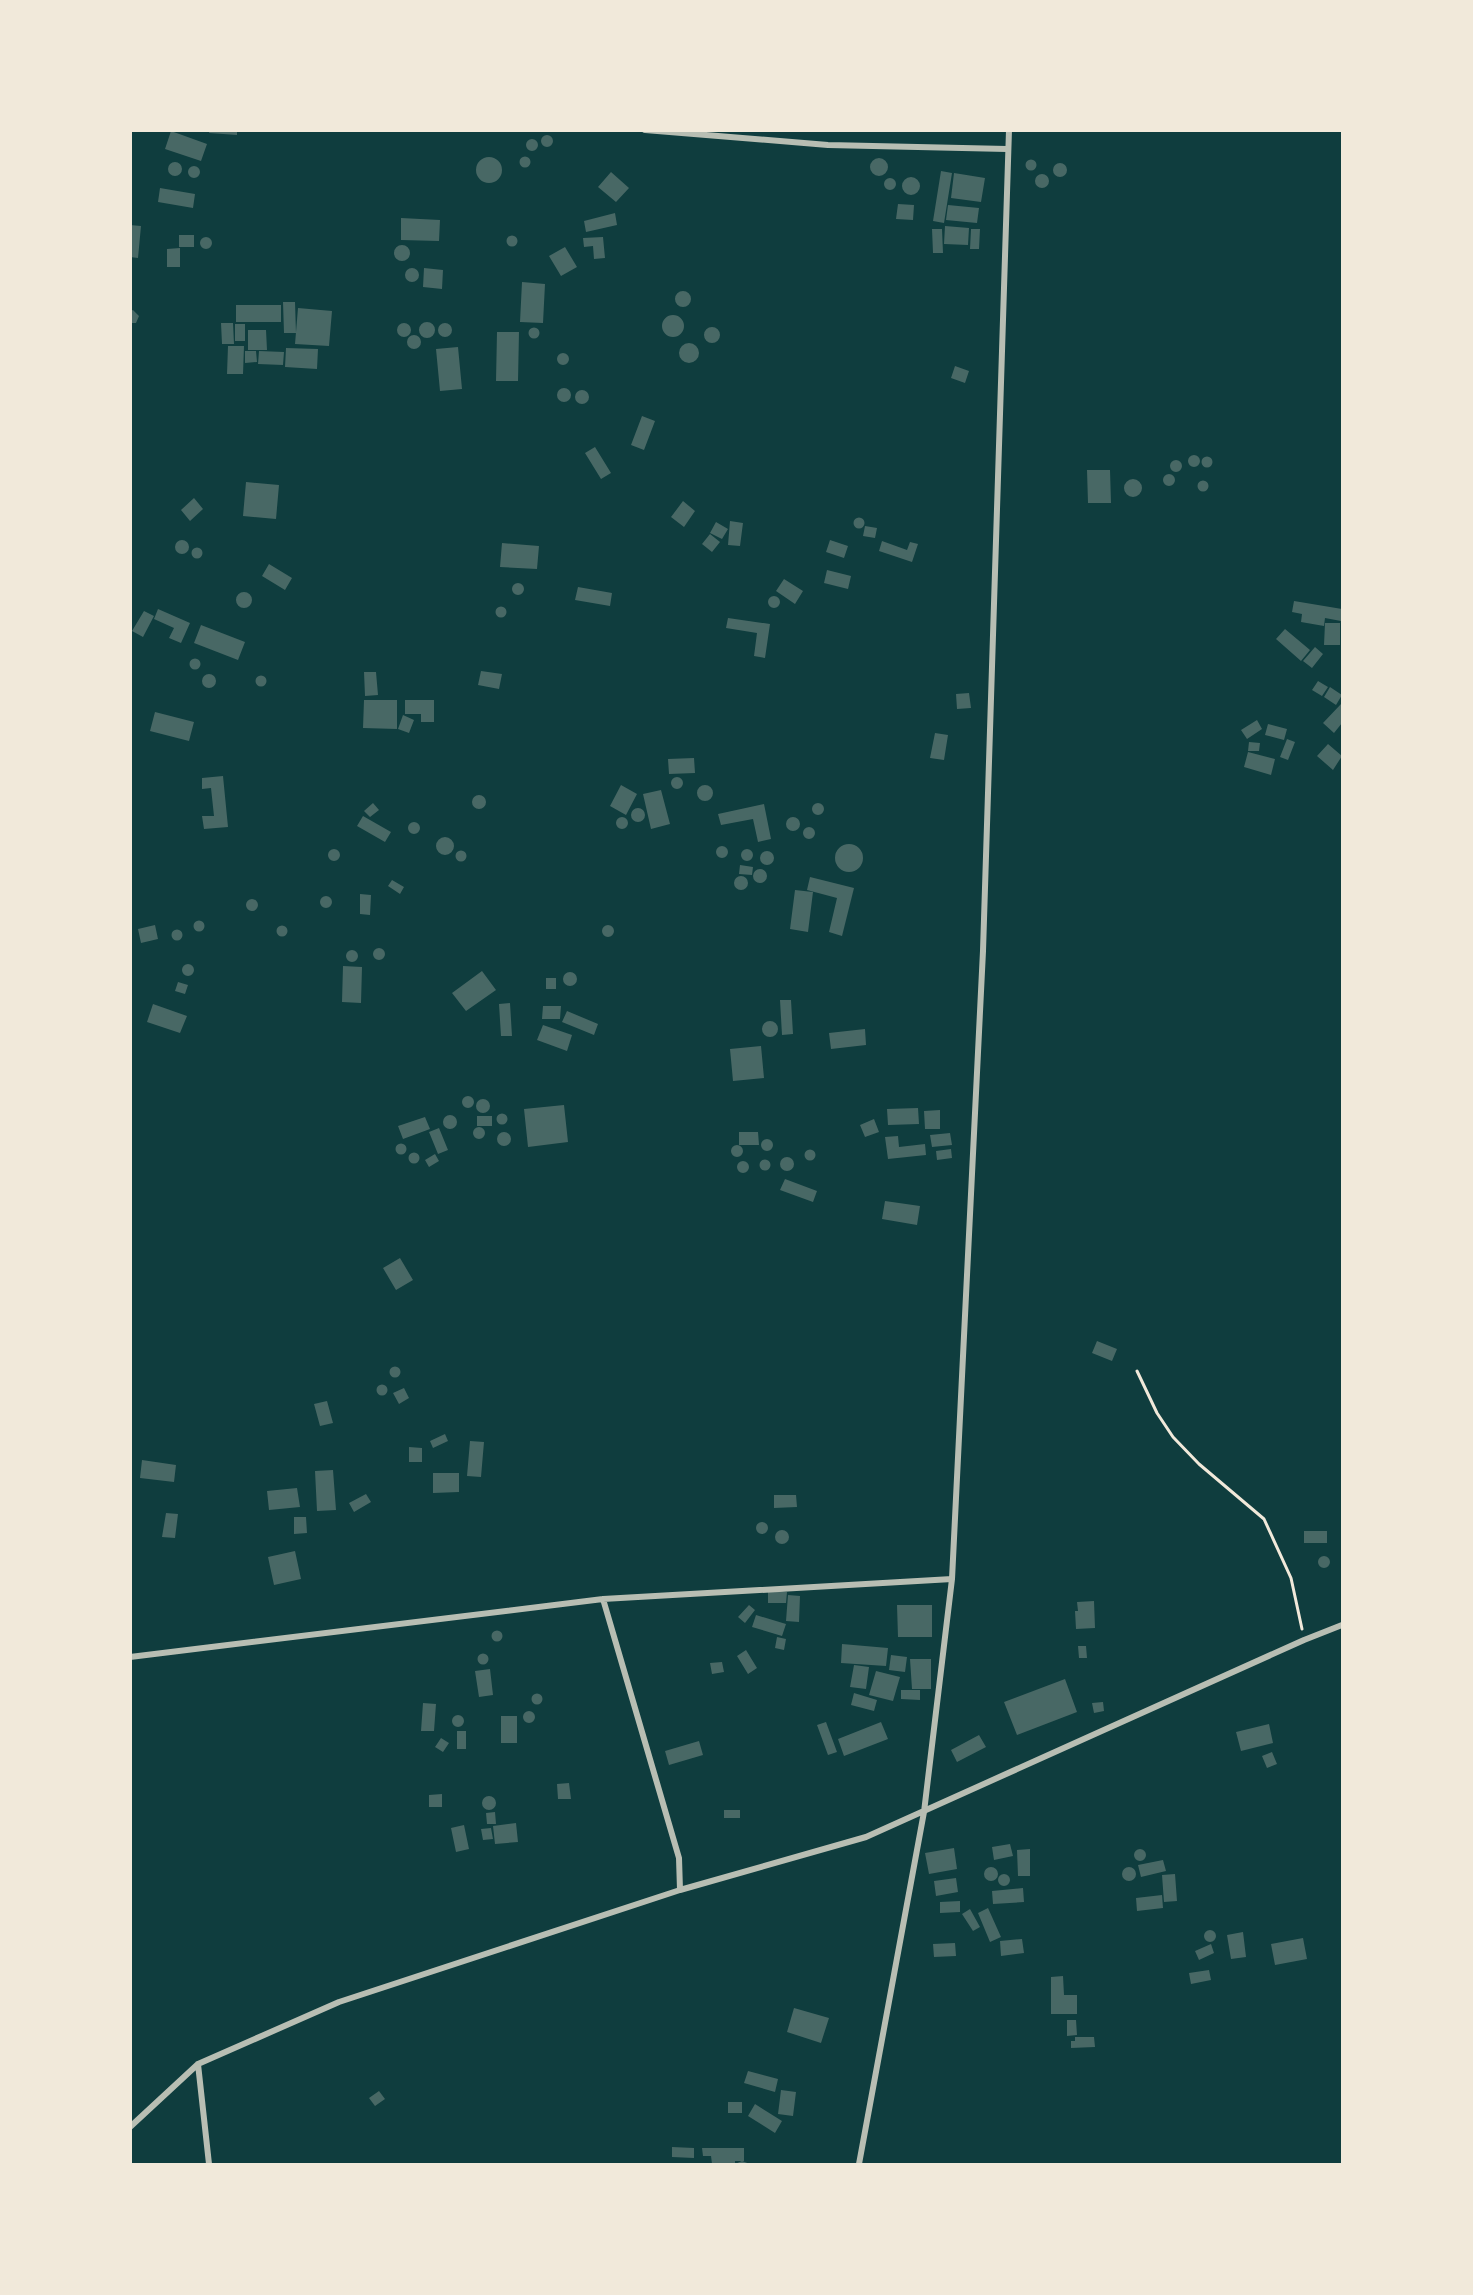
<svg xmlns="http://www.w3.org/2000/svg" width="1473" height="2295" viewBox="0 0 1473 2295" font-family="'Space Grotesk',sans-serif">
	<style>
		.building { fill: #486865 }
		.lines { fill: none; stroke-linecap: round; stroke-linejoin: round }
		.path { stroke: #f1e9da; stroke-width: 3 }
		.minor { stroke: #b8beb3; stroke-width: 6 }
	</style>
	<rect width="100%" height="100%" fill="#0f3d3e"/>
	<!-- building -->
	<path class="building" d="M210,130H237V135L209,133Z
		M171,131L207,144L201,161L165,149Z
		M541 141a6 6 0 1 1 12 0a6 6 0 1 1-12 0Z
		M526 145a6 6 0 1 1 12 0a6 6 0 1 1-12 0Z
		M519.5 162a5.5 5.5 0 1 1 11 0a5.5 5.5 0 1 1-11 0Z
		M476 170a13 13 0 1 1 26 0a13 13 0 1 1-26 0Z
		M870 167a9 9 0 1 1 18 0a9 9 0 1 1-18 0Z
		M1025.5 165a5.5 5.5 0 1 1 11 0a5.5 5.5 0 1 1-11 0Z
		M168 169a7 7 0 1 1 14 0a7 7 0 1 1-14 0Z
		M1053 170a7 7 0 1 1 14 0a7 7 0 1 1-14 0Z
		M188 172a6 6 0 1 1 12 0a6 6 0 1 1-12 0Z
		M941,171L952,173L944,223L933,221Z
		M611,172L629,188L616,202L598,187Z
		M954,173L985,178L981,202L951,198Z
		M1035 181a7 7 0 1 1 14 0a7 7 0 1 1-14 0Z
		M902 186a9 9 0 1 1 18 0a9 9 0 1 1-18 0Z
		M884 184a6 6 0 1 1 12 0a6 6 0 1 1-12 0Z
		M160,188L195,194L193,208L158,202Z
		M898,204L914,205L913,220L896,219Z
		M948,205L979,208L977,223L946,220Z
		M615,213L617,225L586,232L584,221Z
		M401,218L440,220L439,241L401,240Z
		M130,225L141,226L138,258L130,257Z
		M945,226L969,228L968,245L944,244Z
		M932,229H942L943,253H933Z
		M971,229H980L979,249H970Z
		M179,235H194V247H179Z
		M506.5 241a5.5 5.5 0 1 1 11 0a5.5 5.5 0 1 1-11 0Z
		M200 243a6 6 0 1 1 12 0a6 6 0 1 1-12 0Z
		M603,237L605,258L594,259L593,246L584,247L583,238Z
		M394 253a8 8 0 1 1 16 0a8 8 0 1 1-16 0Z
		M565,247L577,267L561,276L549,256Z
		M180,248V267H167V249Z
		M424,268L443,270L442,289L423,287Z
		M405 275a7 7 0 1 1 14 0a7 7 0 1 1-14 0Z
		M522,282L545,284L543,323L520,322Z
		M675 299a8 8 0 1 1 16 0a8 8 0 1 1-16 0Z
		M283,302H295L296,333H284Z
		M236,305H281V322H236Z
		M298,308L332,311L329,346L295,344Z
		M133,310L139,316L136,323H132L130,311Z
		M662 326a11 11 0 1 1 22 0a11 11 0 1 1-22 0Z
		M419 330a8 8 0 1 1 16 0a8 8 0 1 1-16 0Z
		M438 330a7 7 0 1 1 14 0a7 7 0 1 1-14 0Z
		M221,323H233L234,344H222Z
		M397 330a7 7 0 1 1 14 0a7 7 0 1 1-14 0Z
		M235,324H245V341H235Z
		M704 335a8 8 0 1 1 16 0a8 8 0 1 1-16 0Z
		M528.5 333a5.5 5.5 0 1 1 11 0a5.5 5.5 0 1 1-11 0Z
		M248,330H266L267,350H248Z
		M497,332H519L518,381H496Z
		M407 342a7 7 0 1 1 14 0a7 7 0 1 1-14 0Z
		M679 353a10 10 0 1 1 20 0a10 10 0 1 1-20 0Z
		M228,346H244L243,374H227Z
		M458,347L462,389L440,391L436,349Z
		M286,348L318,349L317,369L285,367Z
		M245,351H256L257,362L245,363Z
		M259,351L284,352L283,365L258,364Z
		M557 359a6 6 0 1 1 12 0a6 6 0 1 1-12 0Z
		M955,366L969,371L965,383L951,378Z
		M557 395a7 7 0 1 1 14 0a7 7 0 1 1-14 0Z
		M575 397a7 7 0 1 1 14 0a7 7 0 1 1-14 0Z
		M642,416L655,421L644,450L631,445Z
		M595,447L611,473L601,479L585,453Z
		M1188 461a6 6 0 1 1 12 0a6 6 0 1 1-12 0Z
		M1201.5 462a5.5 5.5 0 1 1 11 0a5.5 5.5 0 1 1-11 0Z
		M1170 466a6 6 0 1 1 12 0a6 6 0 1 1-12 0Z
		M1087,470H1110L1111,503H1088Z
		M1163 480a6 6 0 1 1 12 0a6 6 0 1 1-12 0Z
		M1124 488a9 9 0 1 1 18 0a9 9 0 1 1-18 0Z
		M1197.5 486a5.5 5.5 0 1 1 11 0a5.5 5.5 0 1 1-11 0Z
		M246,482L279,485L276,519L243,516Z
		M194,498L203,509L190,521L181,510Z
		M683,501L695,511L684,527L671,517Z
		M853.5 523a5.5 5.5 0 1 1 11 0a5.5 5.5 0 1 1-11 0Z
		M730,521L743,523L740,546L728,545Z
		M716,522L728,529L722,539L710,533Z
		M865,526L877,528L875,538L863,536Z
		M710,534L720,542L712,552L702,544Z
		M830,540L848,546L844,558L826,552Z
		M175 547a7 7 0 1 1 14 0a7 7 0 1 1-14 0Z
		M882,541L907,550L910,542L918,544L912,562L879,551Z
		M502,543L539,546L537,569L500,567Z
		M191.5 553a5.5 5.5 0 1 1 11 0a5.5 5.5 0 1 1-11 0Z
		M269,564L292,578L285,590L262,576Z
		M827,570L851,576L848,589L824,583Z
		M784,579L803,591L795,604L776,591Z
		M512 589a6 6 0 1 1 12 0a6 6 0 1 1-12 0Z
		M578,587L612,593L610,606L575,600Z
		M236 600a8 8 0 1 1 16 0a8 8 0 1 1-16 0Z
		M768 602a6 6 0 1 1 12 0a6 6 0 1 1-12 0Z
		M1294,601L1342,609L1341,621L1325,618L1324,626L1301,622L1302,614L1292,612Z
		M495.5 612a5.5 5.5 0 1 1 11 0a5.5 5.5 0 1 1-11 0Z
		M158,609L190,623L181,643L169,638L174,628L154,619Z
		M144,611L154,616L143,637L132,631Z
		M728,618L770,624L765,658L754,656L757,633L726,628Z
		M1325,623H1340V645H1324Z
		M201,625L245,642L238,660L194,643Z
		M1285,629L1310,650L1301,661L1276,639Z
		M1315,647L1323,654L1312,668L1303,661Z
		M189.5 664a5.5 5.5 0 1 1 11 0a5.5 5.5 0 1 1-11 0Z
		M481,671L502,674L499,689L478,685Z
		M364,672H376L378,695L365,696Z
		M202 681a7 7 0 1 1 14 0a7 7 0 1 1-14 0Z
		M255.5 681a5.5 5.5 0 1 1 11 0a5.5 5.5 0 1 1-11 0Z
		M1318,681L1328,687L1322,696L1312,690Z
		M1330,687L1342,695L1336,705L1324,697Z
		M969,693L971,708L957,709L956,694Z
		M364,700H397V729L363,728Z
		M405,700H434V722H421V714H405Z
		M1341,704L1342,723L1334,733L1323,723Z
		M155,712L194,722L189,741L150,731Z
		M403,715L414,720L409,733L398,729Z
		M1257,720L1262,729L1247,739L1241,730Z
		M1268,724L1287,729L1284,740L1265,735Z
		M935,733L948,735L944,760L930,758Z
		M1287,739L1295,742L1288,760L1280,757Z
		M1249,742L1260,743L1259,751H1248Z
		M1328,744L1342,756L1333,770L1317,756Z
		M1248,752L1275,759L1271,775L1244,767Z
		M694,758L695,773L669,774L668,759Z
		M223,776L228,827L204,829L202,816H214L211,788L202,789V778Z
		M671 783a6 6 0 1 1 12 0a6 6 0 1 1-12 0Z
		M697 793a8 8 0 1 1 16 0a8 8 0 1 1-16 0Z
		M621,785L637,794L626,815L610,806Z
		M661,790L670,824L651,829L643,794Z
		M472 802a7 7 0 1 1 14 0a7 7 0 1 1-14 0Z
		M812 809a6 6 0 1 1 12 0a6 6 0 1 1-12 0Z
		M373,803L379,810L370,817L364,811Z
		M764,804L771,839L758,842L753,819L721,825L718,814Z
		M631 815a7 7 0 1 1 14 0a7 7 0 1 1-14 0Z
		M363,816L391,832L385,842L357,826Z
		M786 824a7 7 0 1 1 14 0a7 7 0 1 1-14 0Z
		M616 823a6 6 0 1 1 12 0a6 6 0 1 1-12 0Z
		M408 828a6 6 0 1 1 12 0a6 6 0 1 1-12 0Z
		M803 833a6 6 0 1 1 12 0a6 6 0 1 1-12 0Z
		M436 846a9 9 0 1 1 18 0a9 9 0 1 1-18 0Z
		M835 858a14 14 0 1 1 28 0a14 14 0 1 1-28 0Z
		M716 852a6 6 0 1 1 12 0a6 6 0 1 1-12 0Z
		M741 855a6 6 0 1 1 12 0a6 6 0 1 1-12 0Z
		M328 855a6 6 0 1 1 12 0a6 6 0 1 1-12 0Z
		M455.5 856a5.5 5.5 0 1 1 11 0a5.5 5.5 0 1 1-11 0Z
		M760 858a7 7 0 1 1 14 0a7 7 0 1 1-14 0Z
		M740,865L753,867L752,875L739,874Z
		M753 876a7 7 0 1 1 14 0a7 7 0 1 1-14 0Z
		M734 883a7 7 0 1 1 14 0a7 7 0 1 1-14 0Z
		M810,877L854,888L842,936L829,932L837,898L807,890Z
		M392,880L404,887L400,894L388,886Z
		M795,890L813,892L808,932L790,929Z
		M360,894L371,895L370,915L360,914Z
		M320 902a6 6 0 1 1 12 0a6 6 0 1 1-12 0Z
		M246 905a6 6 0 1 1 12 0a6 6 0 1 1-12 0Z
		M193.5 926a5.5 5.5 0 1 1 11 0a5.5 5.5 0 1 1-11 0Z
		M602 931a6 6 0 1 1 12 0a6 6 0 1 1-12 0Z
		M155,925L158,939L141,943L138,929Z
		M276.5 931a5.5 5.5 0 1 1 11 0a5.5 5.5 0 1 1-11 0Z
		M171.5 935a5.5 5.5 0 1 1 11 0a5.5 5.5 0 1 1-11 0Z
		M373 954a6 6 0 1 1 12 0a6 6 0 1 1-12 0Z
		M346 956a6 6 0 1 1 12 0a6 6 0 1 1-12 0Z
		M182 970a6 6 0 1 1 12 0a6 6 0 1 1-12 0Z
		M343,966L362,967L361,1003L342,1002Z
		M482,971L496,990L466,1011L452,993Z
		M563 979a7 7 0 1 1 14 0a7 7 0 1 1-14 0Z
		M546,978H556V989H546Z
		M178,982L188,985L185,994L175,991Z
		M780,1000H791L793,1034L782,1035Z
		M510,1003L512,1036H501L499,1004Z
		M153,1004L187,1016L180,1033L147,1022Z
		M543,1006H561L560,1019H542Z
		M567,1011L598,1024L594,1035L562,1022Z
		M762 1029a8 8 0 1 1 16 0a8 8 0 1 1-16 0Z
		M543,1025L572,1035L567,1051L537,1040Z
		M865,1029L866,1045L831,1049L829,1033Z
		M761,1046L764,1078L733,1081L730,1049Z
		M462 1102a6 6 0 1 1 12 0a6 6 0 1 1-12 0Z
		M476 1106a7 7 0 1 1 14 0a7 7 0 1 1-14 0Z
		M564,1105L568,1142L528,1147L524,1109Z
		M918,1108L919,1124L888,1125L887,1109Z
		M940,1110V1129H925L924,1111Z
		M496.5 1119a5.5 5.5 0 1 1 11 0a5.5 5.5 0 1 1-11 0Z
		M443 1122a7 7 0 1 1 14 0a7 7 0 1 1-14 0Z
		M477,1116H492V1126H477Z
		M425,1117L430,1129L403,1139L398,1126Z
		M874,1119L879,1132L865,1137L860,1125Z
		M473 1133a6 6 0 1 1 12 0a6 6 0 1 1-12 0Z
		M439,1128L448,1150L438,1154L429,1132Z
		M739,1132H758L759,1145H739Z
		M497 1139a7 7 0 1 1 14 0a7 7 0 1 1-14 0Z
		M950,1133L952,1145L932,1147L930,1135Z
		M898,1136L899,1147L925,1144L926,1155L888,1159L885,1137Z
		M761 1145a6 6 0 1 1 12 0a6 6 0 1 1-12 0Z
		M395.5 1149a5.5 5.5 0 1 1 11 0a5.5 5.5 0 1 1-11 0Z
		M731 1151a6 6 0 1 1 12 0a6 6 0 1 1-12 0Z
		M951,1149L952,1158L937,1160L936,1151Z
		M804.5 1155a5.5 5.5 0 1 1 11 0a5.5 5.5 0 1 1-11 0Z
		M408.5 1158a5.5 5.5 0 1 1 11 0a5.5 5.5 0 1 1-11 0Z
		M435,1154L439,1161L429,1167L425,1160Z
		M780 1164a7 7 0 1 1 14 0a7 7 0 1 1-14 0Z
		M759.5 1165a5.5 5.5 0 1 1 11 0a5.5 5.5 0 1 1-11 0Z
		M737 1167a6 6 0 1 1 12 0a6 6 0 1 1-12 0Z
		M785,1179L817,1191L813,1202L780,1190Z
		M885,1201L920,1206L917,1225L882,1219Z
		M400,1258L413,1280L396,1290L383,1268Z
		M1097,1341L1117,1349L1112,1361L1092,1353Z
		M389.5 1372a5.5 5.5 0 1 1 11 0a5.5 5.5 0 1 1-11 0Z
		M376.5 1390a5.5 5.5 0 1 1 11 0a5.5 5.5 0 1 1-11 0Z
		M404,1388L409,1398L399,1404L393,1393Z
		M327,1401L333,1423L320,1426L314,1404Z
		M445,1434L448,1441L433,1448L430,1441Z
		M470,1441L484,1442L481,1477L467,1476Z
		M409,1447L422,1448V1462H409Z
		M142,1460L176,1465L174,1482L140,1478Z
		M333,1470L336,1510L317,1511L315,1471Z
		M433,1473H459V1492L433,1493Z
		M297,1488L300,1507L269,1510L267,1491Z
		M366,1494L371,1502L354,1512L349,1503Z
		M774,1495H796L797,1507L774,1508Z
		M166,1513L178,1514L175,1538L162,1537Z
		M294,1517H306L307,1533L294,1534Z
		M756 1528a6 6 0 1 1 12 0a6 6 0 1 1-12 0Z
		M775 1537a7 7 0 1 1 14 0a7 7 0 1 1-14 0Z
		M1304,1531H1327V1543H1304Z
		M295,1551L301,1579L274,1585L268,1557Z
		M1318 1562a6 6 0 1 1 12 0a6 6 0 1 1-12 0Z
		M768,1591L787,1592L786,1603H768Z
		M788,1595L800,1596L799,1622L786,1621Z
		M1094,1601L1095,1628L1076,1629L1075,1611H1078L1077,1602Z
		M749,1605L755,1610L745,1623L738,1617Z
		M897,1605H932V1637H898Z
		M756,1615L786,1624L782,1636L752,1627Z
		M491.5 1636a5.5 5.5 0 1 1 11 0a5.5 5.5 0 1 1-11 0Z
		M777,1637L786,1639L784,1650L775,1648Z
		M842,1644L888,1648L886,1666L841,1663Z
		M1078,1646H1086L1087,1658H1079Z
		M746,1650L757,1668L748,1674L737,1656Z
		M477.5 1659a5.5 5.5 0 1 1 11 0a5.5 5.5 0 1 1-11 0Z
		M891,1655L907,1657L905,1672L889,1670Z
		M910,1659H931V1689H912Z
		M722,1662L724,1672L712,1674L710,1663Z
		M854,1665L869,1667L866,1689L850,1687Z
		M490,1669L493,1695L479,1697L475,1671Z
		M876,1671L900,1677L893,1701L869,1695Z
		M1065,1679L1077,1712L1017,1735L1004,1702Z
		M901,1690H920V1700L901,1699Z
		M854,1693L877,1700L874,1711L851,1705Z
		M531.5 1699a5.5 5.5 0 1 1 11 0a5.5 5.5 0 1 1-11 0Z
		M1103,1702L1104,1711L1094,1713L1092,1703Z
		M423,1703L436,1704L434,1731H421Z
		M523 1717a6 6 0 1 1 12 0a6 6 0 1 1-12 0Z
		M452 1721a6 6 0 1 1 12 0a6 6 0 1 1-12 0Z
		M501,1716H517V1743H501Z
		M826,1722L837,1752L828,1755L817,1725Z
		M881,1722L888,1739L844,1756L838,1739Z
		M1269,1724L1273,1743L1241,1751L1236,1732Z
		M457,1731H466V1749H457Z
		M979,1735L986,1747L957,1762L951,1750Z
		M441,1738L449,1743L443,1752L435,1747Z
		M699,1741L703,1755L669,1765L665,1751Z
		M1272,1752L1277,1764L1267,1768L1262,1756Z
		M569,1783L571,1799H558L557,1784Z
		M442,1794V1807H429V1795Z
		M482 1803a7 7 0 1 1 14 0a7 7 0 1 1-14 0Z
		M724,1810H740V1818H724Z
		M495,1812L496,1824H487L486,1813Z
		M516,1823L518,1842L495,1844L493,1826Z
		M464,1825L469,1849L456,1852L451,1828Z
		M491,1828L493,1839L483,1840L481,1829Z
		M1010,1844L1013,1856L994,1860L992,1847Z
		M954,1848L957,1869L929,1874L925,1853Z
		M1030,1849V1876H1018L1017,1850Z
		M1134 1855a6 6 0 1 1 12 0a6 6 0 1 1-12 0Z
		M1163,1860L1166,1871L1141,1877L1138,1865Z
		M1122 1874a7 7 0 1 1 14 0a7 7 0 1 1-14 0Z
		M984 1874a7 7 0 1 1 14 0a7 7 0 1 1-14 0Z
		M998 1880a6 6 0 1 1 12 0a6 6 0 1 1-12 0Z
		M1175,1874L1177,1901L1164,1902L1162,1875Z
		M956,1878L958,1892L936,1896L934,1881Z
		M1023,1888L1024,1902L993,1904L992,1891Z
		M1162,1895L1163,1908L1137,1911L1136,1898Z
		M960,1901V1912L940,1913V1902Z
		M988,1908L1001,1937L990,1942L978,1913Z
		M970,1909L980,1927L973,1931L962,1914Z
		M1204 1936a6 6 0 1 1 12 0a6 6 0 1 1-12 0Z
		M1243,1932L1246,1957L1231,1959L1227,1935Z
		M1303,1938L1307,1959L1275,1965L1271,1944Z
		M1022,1939L1024,1953L1001,1956L1000,1941Z
		M955,1943L956,1956L934,1957L933,1944Z
		M1211,1944L1214,1953L1199,1960L1195,1951Z
		M1209,1970L1211,1980L1191,1984L1189,1973Z
		M1063,1976L1064,1995H1077V2014H1051V1977Z
		M794,2008L829,2018L821,2043L787,2032Z
		M1067,2020H1076L1077,2035L1067,2036Z
		M1075,2037H1094L1095,2047L1071,2048V2041H1075Z
		M748,2071L778,2079L775,2092L744,2083Z
		M781,2090L796,2092L793,2116L778,2114Z
		M379,2091L385,2099L375,2106L369,2098Z
		M728,2102H742V2113H728Z
		M755,2104L782,2121L775,2133L748,2116Z
		M672,2147L694,2148V2158L672,2157Z
		M702,2148H744V2161H735V2164L742,2161L750,2164H712L711,2156H703Z"/>
	<g class="lines">
		<!-- path -->
		<path class="path" d="M1137,1371L1157,1413L1173,1437L1199,1464L1264,1519L1291,1578L1302,1629"/>
		<!-- minor -->
		<path class="minor" d="M645,130L828,145L1007,149
			M603,1599L679,1858L680,1890
			M130,1657L603,1599L952,1579
			M198,2064L209,2164
			M130,2127L198,2064L339,2002L680,1890L866,1837L1304,1640L1342,1625
			M859,2164L924,1812L952,1579L983,951L1009,130"/>
	</g>
	<!-- border -->
	<rect width="1473" height="2295" fill="none" stroke="#f1e9da" stroke-width="264"/>
</svg>
